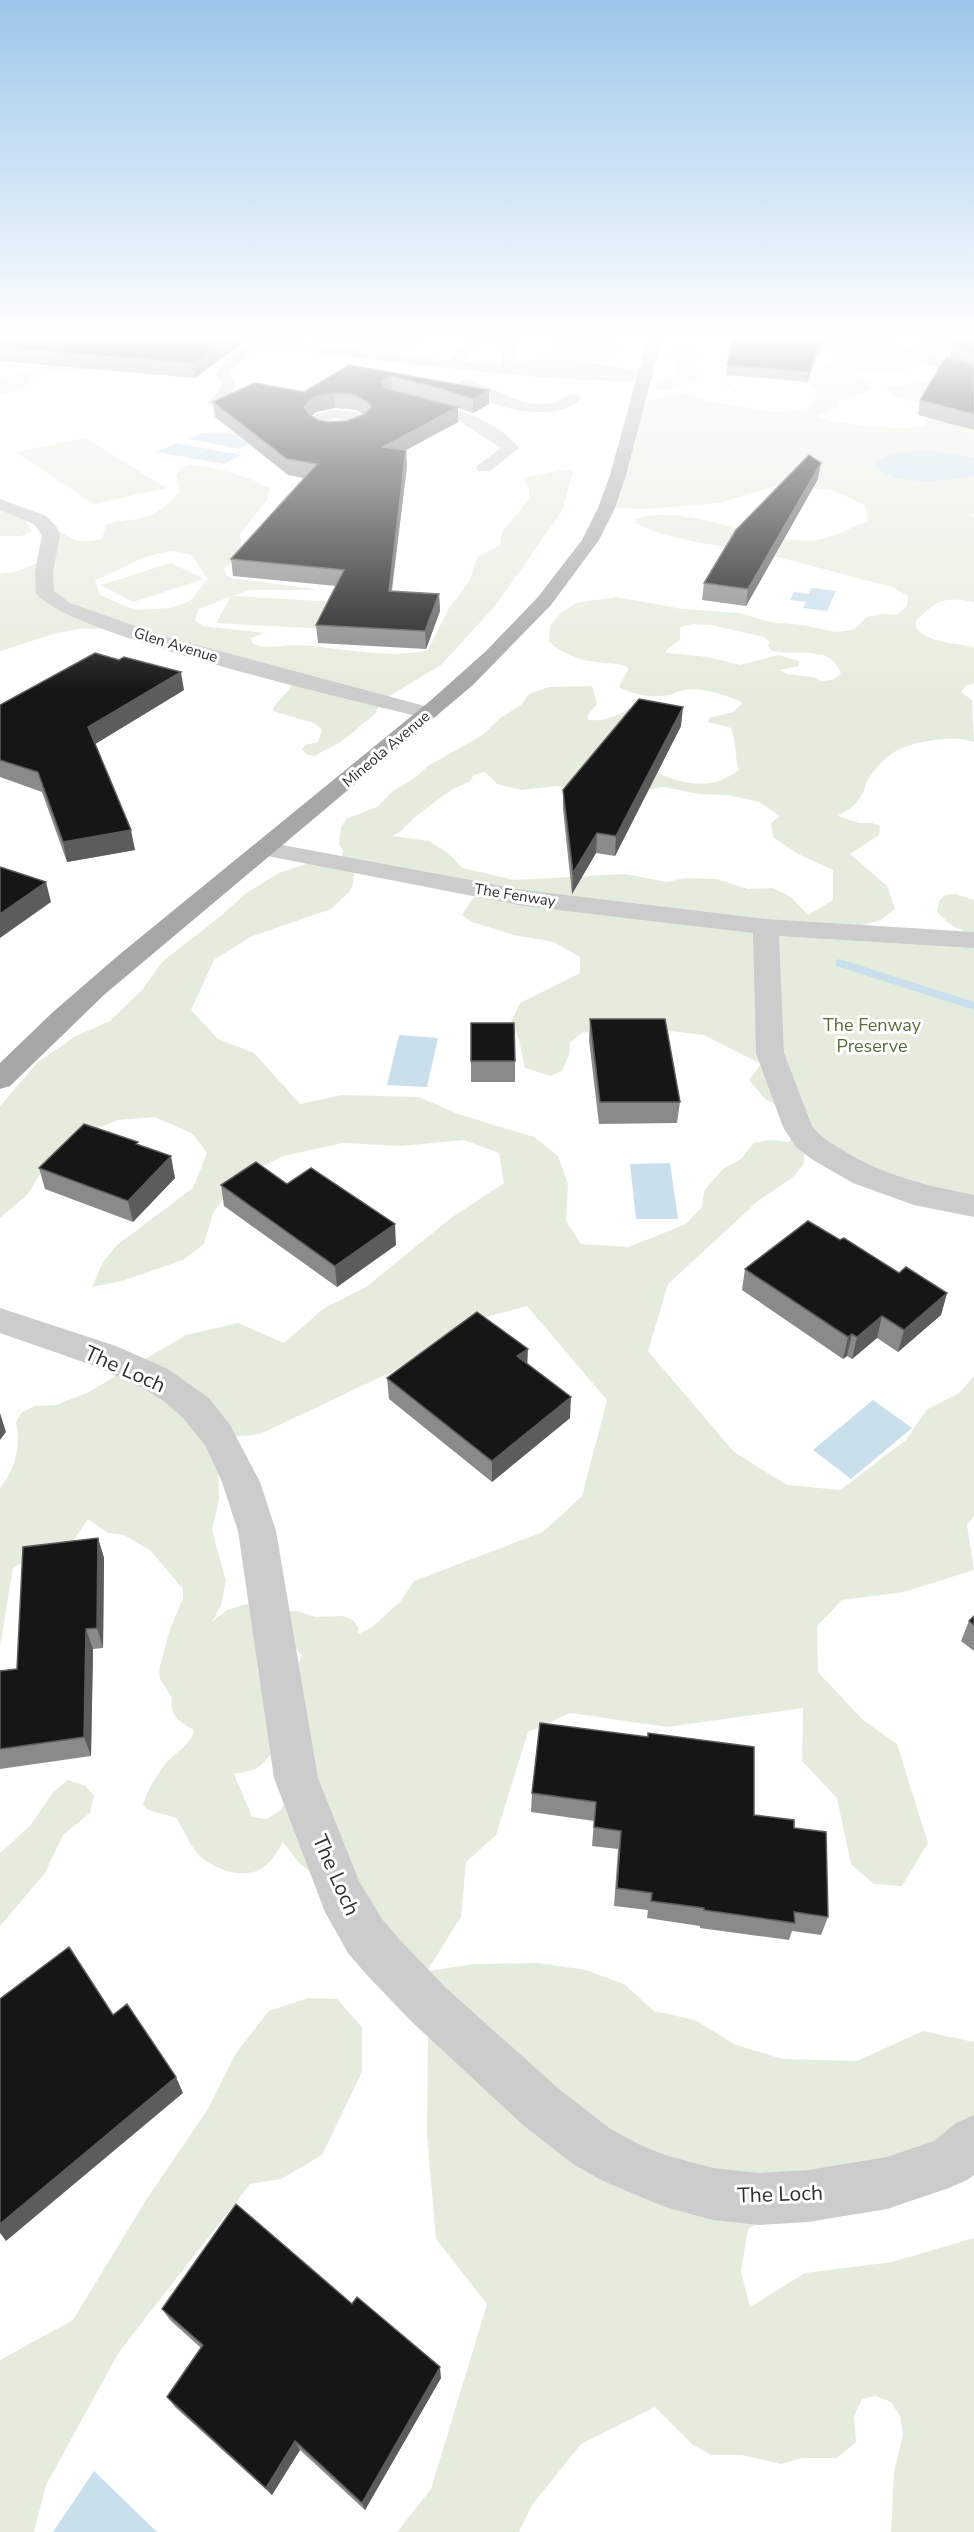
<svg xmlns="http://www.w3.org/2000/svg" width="974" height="2532" viewBox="0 0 974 2532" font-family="'Nunito Sans',sans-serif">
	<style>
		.green { fill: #e6ecdd; fill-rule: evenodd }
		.water { fill: #c9e0ec }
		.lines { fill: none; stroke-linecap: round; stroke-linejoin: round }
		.stream { fill: #c9e0ec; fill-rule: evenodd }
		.path { stroke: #ccc; stroke-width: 1.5; stroke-dasharray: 1.5 1.5; stroke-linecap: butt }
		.minor { fill: #ccc; fill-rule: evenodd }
		.major { fill: #a7a7a7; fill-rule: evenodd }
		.wall { fill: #8a8a8a; fill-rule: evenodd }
		.shaded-wall { fill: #5c5c5c }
		.building { fill: #161616; stroke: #5c5c5c; stroke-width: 1.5; fill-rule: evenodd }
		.labels { text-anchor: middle; stroke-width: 6; stroke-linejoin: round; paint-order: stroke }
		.far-street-label { font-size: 15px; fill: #2f2f2f; stroke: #fff }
		.park-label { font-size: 18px; fill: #546c3b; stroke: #fff }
		.near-street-label { font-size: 21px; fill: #2f2f2f; stroke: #fff }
	</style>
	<rect width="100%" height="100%" fill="#fff"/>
	<!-- green -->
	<path class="green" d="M145,337L91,368L38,375L22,388L0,395V381L20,373Z
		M296,337H431L439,341L414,348H373L371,350L372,352L310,345Z
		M587,337H625L619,346L621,351L612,360L606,362L562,361C572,356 580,353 592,350L589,338Z
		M687,337H887L902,342L922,340L918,337H956L951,340V344L974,351L954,361L948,357L927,354L939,366H917L901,371H877L849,376L870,382L873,389L839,401L838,407L816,416C832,425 907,431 925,426L926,420L931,417L932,406C919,402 894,400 886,388L939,379H974V458L935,451L908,452L924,481L974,476V514H968L974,518V602C945,596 936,600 916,621V628C930,644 955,642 974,648V683L965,686L961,692L972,700L974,742C957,737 945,738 928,741C898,746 884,755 867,781C865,785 865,790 862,794C857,805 848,810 838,816L859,823H872L880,826L879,835L850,854L887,886L895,909L881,920L863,925L974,940V1206L938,1200L807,1140L803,1165L793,1177L758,1201L668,1284L648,1351L734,1452L787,1485L840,1490L906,1440L926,1410L959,1393L974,1376V1516L967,1525L974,1570L904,1592L842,1600L817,1626L818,1672L862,1719L897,1744L928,1843L902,1886L874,1884L851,1864L837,1798L802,1761L803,1708L667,1727L570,1713L528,1732L496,1835L466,1862L461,1917L427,1971L475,1964L539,1963L586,1970L624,1984L654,2011L695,2020L736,2045L783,2059L857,2061L923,2031L974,2042V2141L806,2193L748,2229L741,2271L750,2307L805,2273L892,2262L974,2238V2532H891L894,2472L903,2435L900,2416L891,2402L876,2396L862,2399L854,2416L856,2442L837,2458H802L781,2464L742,2455H711L693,2445L655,2407L581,2444L532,2505L519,2532H397L431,2489L487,2304L436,2239L427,2135L428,2024L322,1880L300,1864L283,1842C277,1852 270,1865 259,1870C240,1879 211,1868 198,1854C189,1844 184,1830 176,1818L148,1810L143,1804C148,1789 157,1774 167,1762C177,1751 191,1745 194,1730C179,1722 169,1715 172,1698L160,1679L159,1670L169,1632L183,1598V1589L150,1550L124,1535L108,1533L88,1519L73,1541L13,1567L0,1647V1488C16,1468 21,1446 16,1422L22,1412L35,1406L56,1405L87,1393L186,1335L238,1323L284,1343L323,1309L366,1287L451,1218L504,1183L499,1153L464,1140L401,1146L343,1143L283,1156L238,1179L213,1213L204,1244L183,1260L122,1281L92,1287L103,1262L117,1245L193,1188L207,1153L193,1134L155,1117L118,1120L89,1132L47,1162L28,1194L0,1218V1106L38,1062L74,1037L110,1021L142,990L163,961L222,915L246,893L279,873L308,863L342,858L343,852L339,843L341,827L346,819L377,807L393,791L413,779L428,766L484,734L499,719L521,705L529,694L549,687L592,686L597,704L587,716L589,720C608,722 622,713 638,704L641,766C675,780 704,796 739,770C734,756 737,743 731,728L708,722L709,718L733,712L743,703C727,695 700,687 683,690C678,691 674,694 669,695C652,698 633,695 619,687L629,668C618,662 608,664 597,662C578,660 564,654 549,642L550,626L561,613L576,603L616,597L682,609L739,613L770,622L803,625L835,632L853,630L867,617L883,614L897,615L907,606L908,596L893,587C852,577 811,565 769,555C725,544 676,544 636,523V519C687,501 760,546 816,540C833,538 852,527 868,521L865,505L832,490L775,486L719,503L645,509L606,507L636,404L679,392L707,401L774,412L796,411L810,407L816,396L815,389L803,382L818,369L835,360L837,353L820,348L734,342L723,338L720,342L697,341ZM693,624L711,625L764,637L770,642L768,646L771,650C795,658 831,642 841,674L832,680L822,681L813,677L787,674L779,670L799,666V661L779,655L740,665L708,657L666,653V650L680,640V627ZM485,772L497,784L521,790L557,786L584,791L625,793L664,787L699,794L728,795L759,802L780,816L771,823L773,837L798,854L833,870V900L808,915L791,897L773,888L748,889L717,879L686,878L666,882L625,874L515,880L462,868L448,853L429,841L392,836L400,832L415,817L451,790L469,782L474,775ZM354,872L496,889L473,898L462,915L472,922L514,935L554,942L580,957V973L520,1003L511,1022L519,1040L525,1068L550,1076L562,1071L569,1055L570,1042L582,1033L625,1026L662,1030L704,1035L761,1064L749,1080L766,1100L792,1112L798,1127L789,1142L769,1140L754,1143L740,1160L723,1169L704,1191L702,1207L686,1224L629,1247L581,1244L566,1221L568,1184L558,1156L534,1137L458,1114L419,1097L342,1095L300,1104L254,1053L218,1039L191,1010L214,960L250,937L331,909L349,892L353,885ZM527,1306L607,1400L582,1496L543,1532L414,1581L400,1602L371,1628L358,1634V1627L353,1620L343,1616L315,1617L298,1611H285L249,1603L227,1610L212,1622L221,1605L226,1581L212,1530L219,1500L218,1438L260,1434L436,1351L479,1319ZM296,1649L302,1655L298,1666L264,1679L257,1670L261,1658ZM278,1744L296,1778L281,1810L267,1819L252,1817L234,1774C261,1770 262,1766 278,1744Z
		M678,348L701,351L702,353L695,357L696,365L694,368L700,378L669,390H656L657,382L678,374L676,370L679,361L659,354Z
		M85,438L166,488L94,504L16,452Z
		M191,465C219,468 244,475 270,488L267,500L240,534L242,554L224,568L226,575L231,578L320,590H250L232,596L338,602L325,629L216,623L231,596L199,609L195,620L203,626L265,633L251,638L253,644C269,650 282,644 299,645C336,647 393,660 428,650L449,608L469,582L478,556L500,546L502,532L529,499V489L523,478L569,469L573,472L562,511L495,606L441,665L381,701L375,714L341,742L314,756L306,754L302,749L306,745L318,742L322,730L314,723L272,711C277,699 286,696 292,685L307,682L118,628L79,629L57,633L0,651V574C18,573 32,566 47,557L56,530C78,540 75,545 102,539L106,525C117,520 126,521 138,519C157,515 169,504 180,491L176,476L181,468ZM172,551L192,555L208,579L190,601L170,608L135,610L100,595L95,580C125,569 138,555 172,551Z
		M0,508L25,520L32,532L21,536H0Z
		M171,563L204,579L133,602L101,585Z
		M955,894L974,900V936L951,925L937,912L939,901L945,895Z
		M68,1780L86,1786L94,1796L90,1813L63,1835L45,1873L0,1926V1853L30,1826L53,1792Z
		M308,1998L337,1999L362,2027V2072L322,2155L281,2179L250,2184L119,2352L46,2485L34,2532H0V2360L73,2320L146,2200L208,2109L236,2053L269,2011Z"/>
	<!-- water -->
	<path class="water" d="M551,337H587L597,345C586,355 567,355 554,350L555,342Z
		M202,433C214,435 228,431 239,436L237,439L252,442L240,449L189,439Z
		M176,443L241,455L224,464L157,452Z
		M935,451L974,458V476C948,481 893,488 874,465C888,449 915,451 935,451Z
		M811,588L836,591L827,611L803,608L806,602L790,600L794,592L809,594Z
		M399,1035L438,1038L427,1087L387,1085Z
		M670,1163L678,1219H636L630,1164Z
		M873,1400L912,1428L851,1479L813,1450Z
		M94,2471L157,2532H53Z"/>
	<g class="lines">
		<!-- stream -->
		<path class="stream" d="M840,959L974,1002V1010L836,966V960Z"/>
		<!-- path -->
		<path class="path" d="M728,369L721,368L722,380L735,392"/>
		<!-- minor -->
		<path class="minor" d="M210,337H277L275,340L449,361C460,334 483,337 508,337L514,338L518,347L515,362C551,354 612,365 648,374L650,377C634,394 308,352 263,346C250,353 237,361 230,374L236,384C232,394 225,405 214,407L207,403L219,391L222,384L216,374L227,359L247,344L217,341ZM483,342L503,344L501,365L462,362L467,353Z
			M833,337C882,334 929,355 974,370V379L892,351L840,341Z
			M465,379C495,386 519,409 552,403C560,402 566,396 574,394L581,398C558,426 478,407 458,383Z
			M414,399C449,407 496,418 519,448L490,471H478L476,468L478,465L501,448L461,422L409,406L407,403Z
			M335,410L356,412L370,421C358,438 318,442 307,422L316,414ZM335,418L354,422L340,426L323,422Z
			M0,499L46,516L56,526L60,535L53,572L54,591L70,603L167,637L436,709L440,713L436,717L429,719C365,703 65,635 36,593L35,572L42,535L34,524L0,510Z
			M266,842L524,890L766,919L974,932V948L779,936L784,1053L812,1126C822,1139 836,1146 849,1154C889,1177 929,1186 974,1195V1217L914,1205L853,1183L813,1160L796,1147L783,1127L756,1053L753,933L524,906L257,854L254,849L257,844Z
			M0,1308L116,1346L168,1369L209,1398L230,1425L260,1482L276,1531L318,1778L359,1881L382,1919L400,1940L445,1987L559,2089L609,2128L638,2144L665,2155L713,2168L759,2173L808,2170L887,2157L934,2141L956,2123L974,2115V2175L967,2180L949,2188L887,2209L808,2222L759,2225L713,2220L665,2207L603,2181L573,2164L523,2125L411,2021L366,1974L348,1953L325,1912L274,1778L238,1531L222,1482L205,1445L183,1418L165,1402L143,1388L92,1365L0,1333Z"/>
		<!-- major -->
		<path class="major" d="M648,337H662L626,475L615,508L599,540L551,605L473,685L105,994L10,1086L0,1089V1063L53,1012L120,954L430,701L486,651L538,597L582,540L598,508L610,475Z"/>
	</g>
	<!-- wall -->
	<path class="wall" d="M0,337H238L239,345L195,378L0,361Z
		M824,337L807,382L726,375L727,365Z
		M974,337V430L918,415L920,400L950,358L953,345Z
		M349,365L489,390V404L473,413L458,408V422L406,450L407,466L392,591L439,594L440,611L426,649L318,643L316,625L336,586L233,576L231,559L304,478L288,475L215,417L213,402L304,392ZM335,408L356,410L363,414L347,421L327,422L318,420L311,416L316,412Z
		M818,479L746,606L702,600L704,583Z
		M184,690L95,744L135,850L67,862L42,792L0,777V705Z
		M681,726L615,856L596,853L572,894L563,809V790Z
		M590,1019L680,1102L677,1123L599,1124L589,1040Z
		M471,1023L515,1061V1082H471Z
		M139,1145L175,1178L133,1222L45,1189L39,1168Z
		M287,1184L396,1245L337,1287L224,1206L221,1185Z
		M840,1240L899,1273L947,1293L941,1315L898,1352L877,1338L852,1359L847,1356L843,1359L742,1290L745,1269Z
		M527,1364L570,1418L492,1482L389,1399L387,1378Z
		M98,1538L104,1558L103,1648L93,1649L91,1756L0,1769V1671L17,1669Z
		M974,1616V1651L961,1641L969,1621Z
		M532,1793L754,1815L794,1828L828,1917L821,1935L792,1931L789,1940L700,1928V1926L647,1918L648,1910L614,1906L618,1849L592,1846L594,1821L531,1812Z
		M352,2304L441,2378L365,2510L300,2450L272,2495L175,2407L167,2397L201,2348L170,2320L162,2309Z"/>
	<!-- shaded-wall -->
	<path class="shaded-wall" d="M231,337H238L239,345L195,378L193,363Z
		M822,337H824L807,382L809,372Z
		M391,376L392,391L382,396L381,382Z
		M489,390V404L473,413V399Z
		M334,393L335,408L316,412L305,422L304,407L314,397Z
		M458,407V422L384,462L383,447Z
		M406,450L407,466L389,608V591Z
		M821,463L818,479L746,606L748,589Z
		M439,594L440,611L426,649L425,631Z
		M181,672L184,690L92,746L88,727Z
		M683,707L681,726L615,856L616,836Z
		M131,830L135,850L67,862L63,842Z
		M597,833L596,853L572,894L573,873Z
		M46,882L51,902L0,938V914Z
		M171,1156L175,1178L133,1222L128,1201Z
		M395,1224L396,1245L337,1287L335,1266Z
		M947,1293L941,1315L898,1352L904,1330Z
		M882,1316L877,1338L852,1359L857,1337Z
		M852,1334L847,1356L843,1359L848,1337Z
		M528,1349L527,1370L517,1356Z
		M571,1397L570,1418L492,1482V1461Z
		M0,1413L6,1432L0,1440Z
		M98,1538L104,1558L103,1648L97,1628Z
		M86,1629L93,1649L91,1756L84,1737Z
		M176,2077L183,2093L6,2241L0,2233V2224Z
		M440,2367L441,2378L365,2510L362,2503Z
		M295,2441L300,2450L272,2495L266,2488Z"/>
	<!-- building -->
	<path class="building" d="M0,337H231L193,363L0,347Z
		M733,337H822L809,372L727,365Z
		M958,337H974V353L953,345Z
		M946,357L974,365V414L920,400Z
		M349,365L489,390L473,399L442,389L391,376L381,382L385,388L458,407L383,447L406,450L389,591L439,594L425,631L316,625L344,570L231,559L317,464L287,459L213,402L255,383L304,392ZM334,393L355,395L370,404L371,408L365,414L347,421L327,422L318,420L310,415L304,407L314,397Z
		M809,455L821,463L748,589L704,583L736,530Z
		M95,653L119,660L124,657L181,672L88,727L131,830L63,842L38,772L0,760V705Z
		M639,699L683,707L616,836L597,833L573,873L563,790Z
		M0,867L46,882L0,914Z
		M590,1019H665L680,1102H600Z
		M471,1023H514L515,1061H471Z
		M84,1124L138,1142L136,1144L171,1156L128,1201L39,1168Z
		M256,1162L287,1184L311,1168L395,1224L335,1266L221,1185Z
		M808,1221L840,1240L844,1238L899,1273L906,1267L947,1293L904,1330L882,1316L857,1337L852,1334L848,1337L745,1269Z
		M477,1312L528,1349L517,1356L571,1397L492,1461L387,1378Z
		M98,1538L97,1628L86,1629L84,1737L0,1749V1671L17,1669L23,1547Z
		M974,1616V1625L969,1621Z
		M540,1723L648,1737V1733L754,1747V1815L794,1820V1828L826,1832L828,1917L794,1912L795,1923L704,1910V1908L651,1901L652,1893L617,1888L621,1831L594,1827L596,1802L532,1793Z
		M69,1947L113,2015L127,2004L176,2077L0,2224V1999Z
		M236,2204L352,2304L357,2297L440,2367L362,2503L295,2441L266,2488L167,2397L203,2345L162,2309Z"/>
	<!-- sky -->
	<linearGradient id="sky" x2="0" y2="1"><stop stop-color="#9bc6ea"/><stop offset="0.49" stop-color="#fff"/><stop offset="1" stop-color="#fff" stop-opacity="0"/></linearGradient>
	<rect width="974" height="691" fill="url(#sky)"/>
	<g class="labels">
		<!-- far-street labels -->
		<g class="far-street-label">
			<text transform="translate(176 645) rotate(17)" y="5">Glen Avenue</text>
			<text transform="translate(386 749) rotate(-40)" y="5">Mineola Avenue</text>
			<text transform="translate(515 895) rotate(9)" y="5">The Fenway</text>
		</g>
		<!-- park labels -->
		<g class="park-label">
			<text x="872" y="1031">The Fenway<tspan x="872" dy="21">Preserve</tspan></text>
		</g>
		<!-- near-street labels -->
		<g class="near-street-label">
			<text transform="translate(125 1369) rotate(24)" y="7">The Loch</text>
			<text transform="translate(336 1875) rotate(66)" y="7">The Loch</text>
			<text transform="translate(780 2194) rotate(-2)" y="7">The Loch</text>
		</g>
	</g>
</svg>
